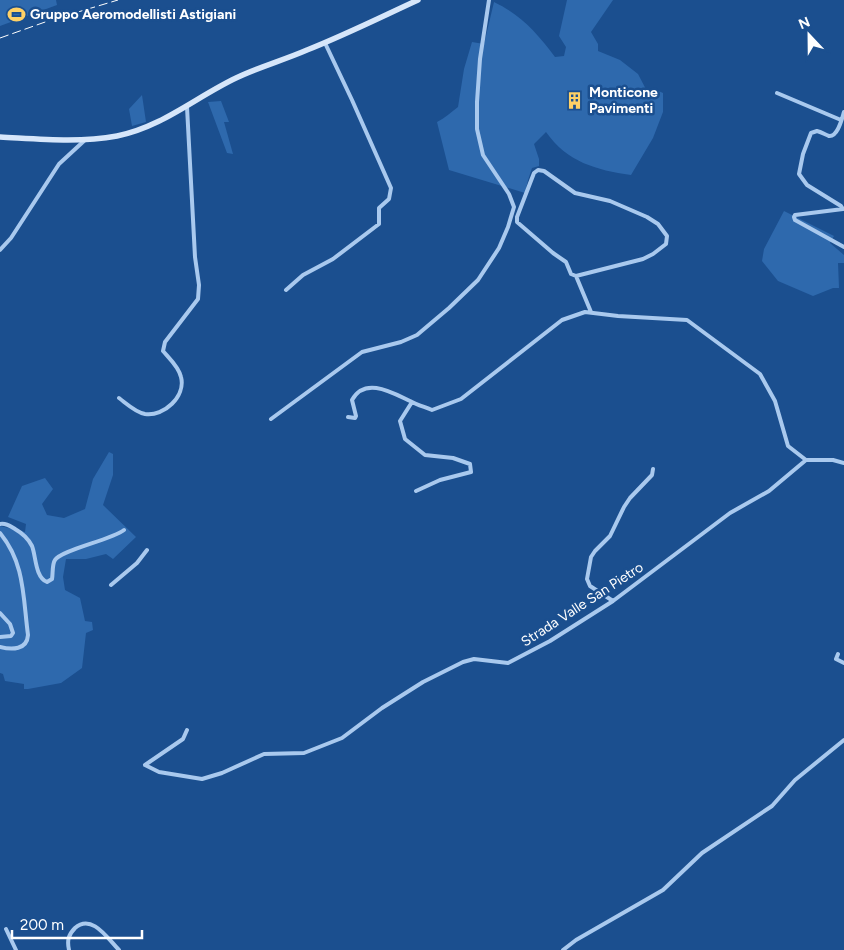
<svg xmlns="http://www.w3.org/2000/svg" width="844" height="950" viewBox="0 0 844 950" font-family="Figtree,sans-serif">
	<style>
		.green { fill: #2e69ad }
		.lines { fill: none; stroke-linecap: round; stroke-linejoin: round }
		.street { stroke: #a9c9ee; stroke-width: 4 }
		.secondary { stroke: #d6e6fa; stroke-width: 5.5 }
		.rail { stroke: #fff; stroke-width: 1; stroke-dasharray: 9 4; stroke-linecap: butt }
		.labels { text-anchor: middle; stroke-width: 5; stroke-linejoin: round; paint-order: stroke }
		.poi-label { font-size: 14px; font-weight: bold; fill: #fff; stroke: #1b4f8f; text-anchor: start }
		.street-label { font-size: 14px; fill: #fff; stroke: #1b4f8f }
	</style>
	<rect width="100%" height="100%" fill="#1b4f8f"/>
	<!-- green -->
	<path class="green" d="M0,0H56L57,5L0,26Z
		M567,0H613L591,32L598,44V51L620,60L638,74L650,97L654,89L663,93V112L653,138L631,175C596,170 567,162 546,132L534,144L539,159V166L532,168L528,180L525,193L449,170L437,122C445,118 451,112 458,107L464,69L472,42L484,44L494,2C521,15 537,33 555,57L564,56L566,47L559,36Z
		M142,95L146,122L132,126L129,109Z
		M221,101L229,122H224L233,154L227,153L208,102Z
		M784,211L834,236L830,243L844,255V263H838L839,288H833L813,296L778,281L762,261L764,249Z
		M109,452L113,454V475L103,505L136,537L113,559L106,554L86,559H66L63,577L65,590L80,598L85,621L92,622L93,630L86,633L82,668L61,683L28,689H24V684L5,681L3,674L0,673V526L25,532L26,524L8,517L22,486L45,478L53,489L42,504L47,515L64,518L85,509L93,479Z"/>
	<g class="lines">
		<!-- street -->
		<path class="street" d="M777,93L841,120
			M844,112C842,118 838,137 829,136C826,135 821,132 817,131L811,133L803,154L799,174L807,185L841,206L843,209L795,215L794,217L795,220L844,247
			M0,250L11,238L59,164L85,140
			M576,276L571,274L566,262L553,253L517,222V217L534,173L538,170L544,171L575,193L610,201L647,217L658,224L667,236L666,244L653,254L643,259L576,276L591,312
			M286,290L303,275L333,259L379,224V208L389,199L391,188L352,100L325,43
			M119,398C127,404 135,412 145,414C164,417 186,396 181,377C179,367 169,358 163,351L165,342L198,299L199,285L195,257L187,107
			M412,402L400,421L405,439L425,455L453,458L470,464L471,472L440,480L416,491
			M348,417L355,418L356,416L352,400C365,376 393,393 410,401C417,405 425,407 432,410L461,399L562,320L585,312L618,316L687,320L760,374L775,401L788,446L806,460
			M271,419L362,352L401,342L417,335L449,308L478,280L499,248L508,227L514,207L509,194L483,155L477,129V102L480,59L489,0
			M0,524C6,523 10,526 15,529C22,533 28,538 32,546C36,556 35,577 47,582L52,579C53,574 52,564 55,560C61,550 111,540 124,530
			M0,533C25,563 23,598 28,635C27,650 12,650 0,647
			M111,585L137,563L147,550
			M613,601L590,586L587,579L591,557L595,551L610,536L624,507L630,498L652,475L653,469
			M0,613L10,624L13,633L11,636L0,637
			M838,654L836,659L844,663
			M187,730L183,739L145,765L159,772L202,779L222,773L264,754L304,753L342,738L382,708L423,682L463,662L474,659L508,663L550,641L613,601L730,513L769,491L806,460H833L844,463
			M6,929L16,950
			M69,950C67,941 68,935 75,928C92,913 108,939 119,950
			M563,950L576,940L663,890L702,853L772,806L795,780L844,740"/>
		<!-- secondary -->
		<path class="secondary" d="M0,137C39,139 79,143 117,136C162,127 196,97 236,78C259,67 284,60 307,50C345,35 381,17 418,0"/>
		<!-- rail -->
		<path class="rail" d="M0,38L48,21L118,0"/>
	</g>
	<!-- icons -->
	<defs>
		<symbol id="stadium-bare" viewBox="-9 -9 18 18"><path d="M0-5a6.5 5 0 1 0 0 10a6.5 5 0 1 0 0-10ZM-3.5-1.8h7v3.6h-7Z" fill="#ffd166" stroke="#1b4f8f" stroke-width="2.5" paint-order="stroke"/></symbol>
		<symbol id="building-bare" viewBox="-9 -9 18 18"><path d="M-4-6H4V6H1V3H-1V6H-4ZM-2.5-4.3h1.7v1.8h-1.7ZM.8-4.3h1.7v1.8H.8ZM-2.5-1h1.7V.8h-1.7ZM.8-1h1.7V.8H.8Z" fill="#ffd166" stroke="#1b4f8f" stroke-width="2.5" paint-order="stroke"/></symbol>
	</defs>
	<g fill-rule="evenodd">
		<use href="#stadium-bare" x="4" y="2" width="25" height="25"/>
		<use href="#building-bare" x="562" y="88" width="25" height="25"/>
	</g>
	<g class="labels">
		<!-- poi labels -->
		<g class="poi-label">
			<text x="30" y="19">Gruppo Aeromodellisti Astigiani</text>
			<text x="589" y="97">Monticone<tspan x="589" dy="16">Pavimenti</tspan></text>
		</g>
		<!-- street labels -->
		<g class="street-label">
			<text transform="translate(582 604) rotate(-33)" y="5">Strada Valle San Pietro</text>
		</g>
	</g>
	<!-- north arrow -->
	<g transform="translate(809 35) rotate(338)" stroke="#1b4f8f" stroke-width="4" paint-order="stroke">
	<path d="M0-4L9 19L0 12L-9 19Z" fill="#ffffff"/>
	<text y="-8" font-size="14" font-weight="bold" text-anchor="middle" fill="#ffffff">N</text>
	</g>
	<!-- scale -->
	<path d="M12 930v8h130v-8" fill="none" stroke="#ffffff" stroke-width="2.5"/>
	<text x="20" y="930" font-size="15" fill="#ffffff" stroke="#1b4f8f" stroke-width="4" paint-order="stroke">200 m</text>
</svg>
